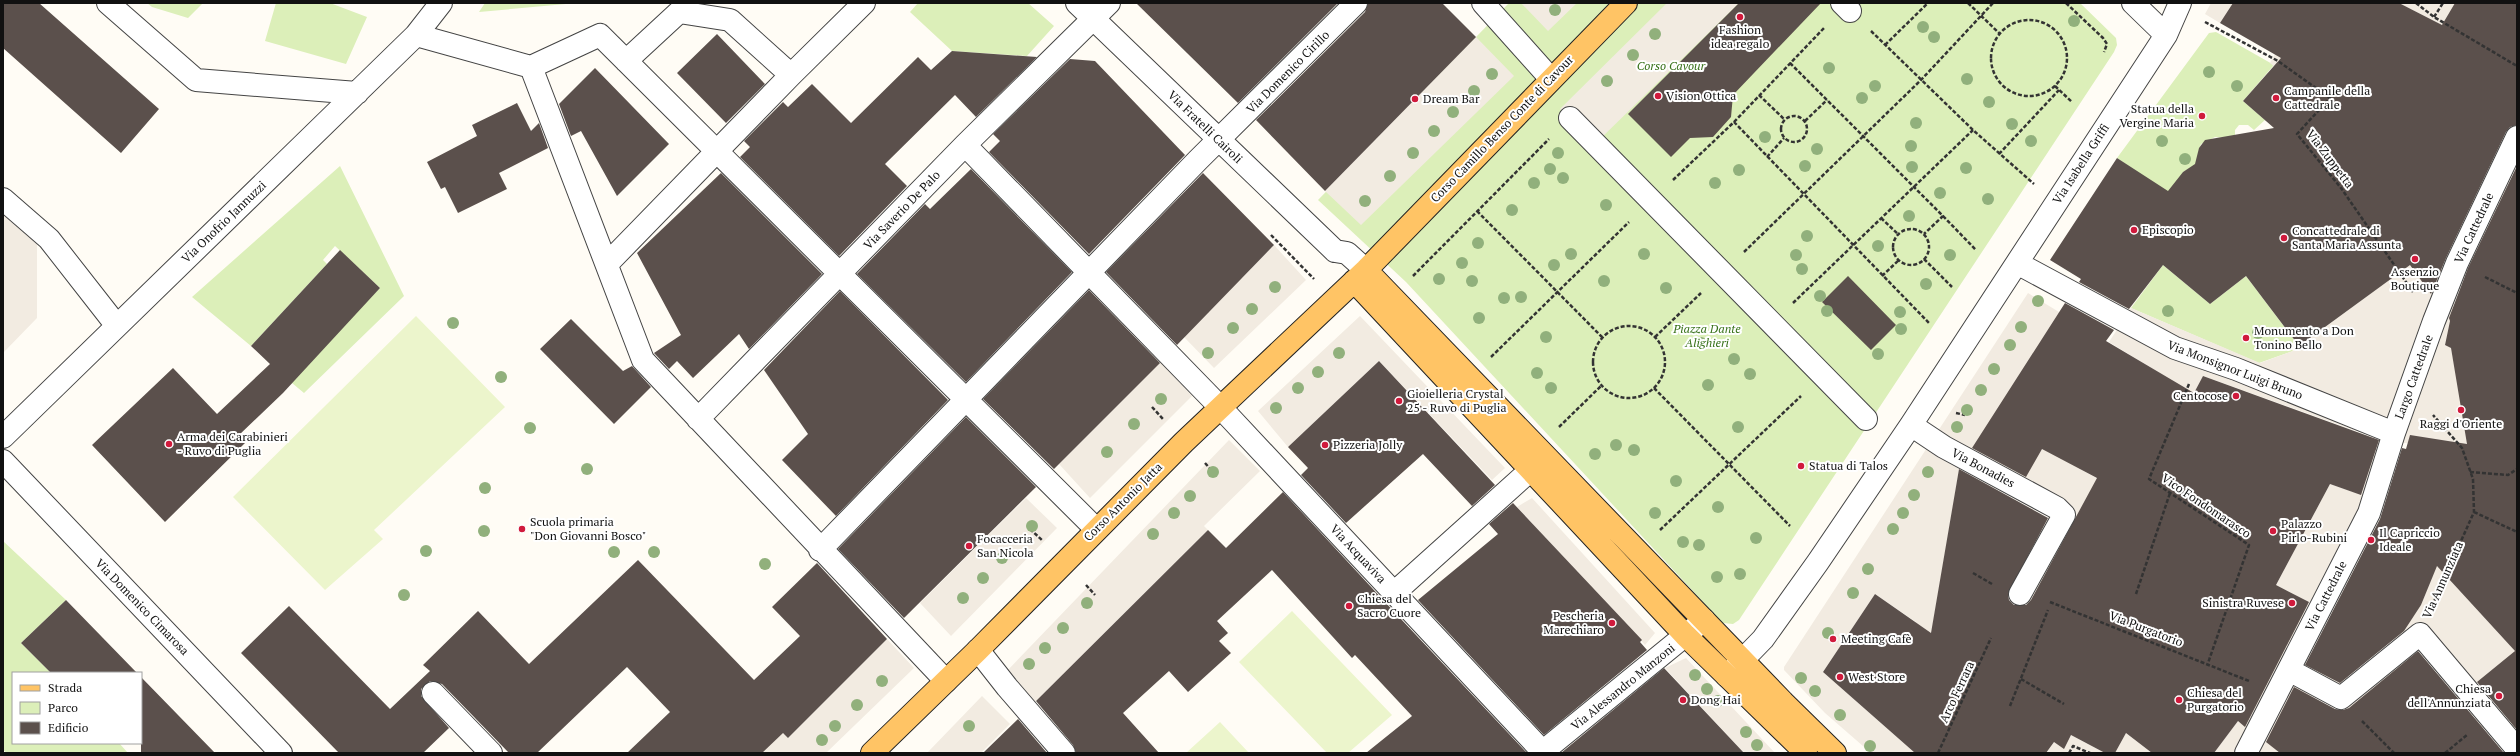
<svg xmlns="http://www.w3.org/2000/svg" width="2520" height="756" viewBox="0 0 2520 756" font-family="'PT Serif',serif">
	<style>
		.green { fill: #dcefb9 }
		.pitch { fill: #ecf5cc }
		.plaza { fill: #f2ebe1; fill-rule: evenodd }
		.building { fill: #5b504c }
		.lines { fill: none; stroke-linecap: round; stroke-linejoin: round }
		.minor-casing { stroke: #444; stroke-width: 24 }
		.major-casing { stroke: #222; stroke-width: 24 }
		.path { stroke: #333; stroke-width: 2.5; stroke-dasharray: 4 2; stroke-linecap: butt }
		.minor { stroke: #fff; stroke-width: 22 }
		.major { stroke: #ffc465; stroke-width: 22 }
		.tree { fill: #91b07c }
		.poi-dot { fill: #d01a3c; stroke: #fff; stroke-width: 1.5 }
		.labels { text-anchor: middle; stroke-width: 4; stroke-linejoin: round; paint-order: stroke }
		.poi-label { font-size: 12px; fill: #111; stroke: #fff; text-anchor: start }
		.park-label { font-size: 12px; font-style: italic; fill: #377119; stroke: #fff }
		.street-label { font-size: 12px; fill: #111; stroke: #fff }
	</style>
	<rect width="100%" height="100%" fill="#fffcf5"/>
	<!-- green -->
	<path class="green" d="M147,3H203L188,18L152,7Z
		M276,3H330L367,17L346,64L265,41Z
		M485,3H577L479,12Z
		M918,3H1028L1054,26L1027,56L952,51L910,12Z
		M1509,3H2080L2116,38L2117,45L2114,52L1739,620L1733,624L1723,623L1717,617L1406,282L1318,200Z
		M2216,32L2274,65L2243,101L2265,120L2254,130L2248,125H2239L2235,130V139L2215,137L2201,144L2198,153L2200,163L2183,172L2173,197L2117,158L2209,33Z
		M340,166L404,296L304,393L286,378L380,288L335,246L323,260L327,264L251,346L192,297Z
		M2163,265L2210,304L2246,276L2295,341L2289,346L2293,351L2259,363L2131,308Z
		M3,541L66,600L21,643L51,673H13V743H119L128,753H7L3,750Z"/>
	<!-- pitch -->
	<path class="pitch" d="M416,316L505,407L374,530L383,539L325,590L233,497Z
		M1292,611L1392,715L1348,753H1327L1239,662Z
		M1220,722L1249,753H1186Z"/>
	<!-- plaza -->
	<path class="plaza" d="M1521,3H1577L1548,31Z
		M1667,3H1739L1595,144L1560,109Z
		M2211,3H2234L2220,23L2205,14Z
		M2399,3H2455L2462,40L2436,22Z
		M1476,37L1514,76L1361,225L1325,191Z
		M2275,54L2364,105L2421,280L2517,115V163L2475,265L2517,298L2461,272L2445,344L2451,348L2484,522L2452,582L2516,651L2473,686L2486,727L2456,753H2429L2478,716L2420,649L2350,713L2306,694L2278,753H2214L2238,721L2242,724L2257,703L1977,582L2008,588L2049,515L1960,464L1932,629L1915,679L1907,672L1916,622L1875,594L1823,672L1915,753H1871L1825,713L1784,670V667L2028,293L2059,312L2076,389L2080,469L2098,479L2174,382L2109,342L2131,308L2260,363L2293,351L2386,282L2309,96L2270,63ZM2203,376L2373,437L2353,492L2330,484L2276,585L2305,600L2231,621L2158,468ZM2400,443H2408L2453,524L2421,605L2406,627L2384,650L2350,679L2306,650Z
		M3,212L37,241V318L3,353Z
		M1274,245L1306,280L1214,368L1184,337Z
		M1360,316L1505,468L1492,480L1379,361L1288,447L1258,411Z
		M1161,361L1192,396L1090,498L1059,464Z
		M1229,440L1260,471L1204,526L1208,530L1034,703L1006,672Z
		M1026,498L1057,528L951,636L920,603Z
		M1532,498L1655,633L1645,645L1517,507Z
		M887,639L914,668L826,753H734L768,719L788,738Z
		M1686,658L1775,753H1744L1665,668Z
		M982,696L1010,724L981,753H927Z
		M2126,733L2152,753H2115Z
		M2071,735L2105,753H2046L2054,742L2064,748Z"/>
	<!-- building -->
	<path class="building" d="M3,3H39L159,109L121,153L3,48Z
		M1136,3H1338L1238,103Z
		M1368,3H1442L1476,37L1325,191L1256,120L1365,12Z
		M1739,3H1821L1733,95L1731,117L1713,137L1690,138L1671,157L1628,114Z
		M2233,3H2399L2442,25L2455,3H2517V125L2510,127L2506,132L2446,258L2431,294L2410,265L2299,346L2246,276L2210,304L2163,265L2129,309L2079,282L2081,279L2050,260L2117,158L2168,191L2183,172L2195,164L2199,148L2205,140L2274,128L2243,101L2281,58L2220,23Z
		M717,34L765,84L726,123L677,73Z
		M952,51L1037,57L976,117L955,95L885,164L907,186L839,256L740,157L750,147L744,141L783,102L788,107L812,84L851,123L918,57L931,70Z
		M1070,59L1095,61L1185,155L1089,254L989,152L1000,141L993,134Z
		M595,68L669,144L617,196L581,131L571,136L559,104Z
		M517,103L531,131L539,123L548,148L499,173L507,189L458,213L445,187L441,189L427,162L477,136L472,125Z
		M2517,166V730L2477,682L2515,651L2437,566L2421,605L2404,631L2340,683L2305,665L2380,519L2402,448L2406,449L2410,435L2467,444L2451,348L2445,345L2450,321L2449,318L2468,268Z
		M971,169L1072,272L966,382L857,274L925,204L930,209Z
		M721,173L822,274L749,349L739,334L693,378L677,361L669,369L654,353L681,335L637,253Z
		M1203,173L1274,245L1177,345L1106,272Z
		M340,250L380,288L283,393L238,436L245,443L165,522L92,445L173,368L217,414L270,364L251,346Z
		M1848,276L1896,325L1871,350L1822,302Z
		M1089,290L1160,363L1054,469L983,399Z
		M840,291L948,400L836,516L782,460L808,434L764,370Z
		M2065,303L2114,330L2106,341L2194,393L2203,376L2379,440L2361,495L2330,484L2276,585L2309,602L2245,727L2238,721L2214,753H2152L2126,733L2115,753H2105L2071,735L2064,749L2054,742L2046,753H1915L1823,672L1875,594L1931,633L1959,469L2048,518L2008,594L2009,600L2014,605H2026L2031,600L2097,478L2042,449L2026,477L1972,448Z
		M571,319L623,371L632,366L651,387L614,424L540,349Z
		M1379,361L1495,485L1472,506L1423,454L1346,523L1301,475L1308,468L1288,447Z
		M966,417L1036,487L904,618L838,549Z
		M1283,492L1385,602L1527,753H1366L1412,716L1355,655L1352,658L1272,570L1217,621L1228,633L1219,641L1231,653L1188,692L1169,671L1123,713L1159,753H1076L1073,745L1036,701L1208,530L1226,548Z
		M1513,503L1642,640L1640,642L1647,650L1544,735L1418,600L1498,534L1489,524Z
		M638,560L754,680L800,636L772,607L817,563L887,639L788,738L783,733L762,753H627L670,712L627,667L537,753H509L442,684L430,681L421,689V696L449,728L423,753H339L241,653L289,606L390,709L430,671L423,665L478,611L529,664Z
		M66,600L137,673H51L21,643Z
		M2418,651L2504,753H2280L2266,742L2294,687L2335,709L2343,710L2349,708Z
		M1664,668L1744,753H1561Z
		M141,677L215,753H141Z
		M1018,719L1047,753H983Z"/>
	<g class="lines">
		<defs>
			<path id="minor" d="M108,3L196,80L357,93
				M1077,3L1335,251
				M1483,3L1551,79
				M1842,3L1850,11
				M2133,3L2166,35
				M416,35L531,67L643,360L946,681
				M626,61L679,12L730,20L791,75
				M531,67L600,35L1096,529
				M1570,118L1866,419
				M965,145L1221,408L1544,753
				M3,199L49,239L117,326
				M1335,251L1347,253L1366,270
				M2017,263L2175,348L2236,369L2394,433
				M607,264L791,75L864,3
				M698,419L965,145L1109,3
				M1911,425L1944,447L2057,508L2064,515L2020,594
				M3,437L416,35L441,3
				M3,461L281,753
				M820,550L1198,160L1356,3
				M1394,593L1545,457
				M978,650L1007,687L1064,753
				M2289,670L2341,698L2420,634L2517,749
				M1727,676L1763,639L1818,562L1911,425L2166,35L2180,3
				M433,693L491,753
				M1541,753L1704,620
				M2246,753L2369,513L2394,433L2434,321L2457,263L2517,137"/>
			<path id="major" d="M1366,270L1783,702L1835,753
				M1354,281L1685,635L1806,753
				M872,753L978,650L1184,442L1366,270L1626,3"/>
		</defs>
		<!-- minor casing -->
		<use href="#minor" class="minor-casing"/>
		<!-- major casing -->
		<use href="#major" class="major-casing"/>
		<!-- path -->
		<path class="path" d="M1968,3L2000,34
			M2066,3L2103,38L2107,44L2104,52
			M2416,3L2434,17L2517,66
			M2434,17L2443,3
			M1991 58a38 38 0 1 1 76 0a38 38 0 1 1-76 0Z
			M2205,22L2278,61L2330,98L2297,134L2341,188L2413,292
			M1871,31L1973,130L2034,184
			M1885,45L1928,3
			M1790,63L1943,216L1924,234
			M2055,86L2072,102
			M1759,95L1784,119
			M1781 129a13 13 0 1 1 26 0a13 13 0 1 1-26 0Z
			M1805,121L1827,100
			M1734,122L1825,27
			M1999,154L2059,90
			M1767,157L1784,138
			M1673,180L1734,122L1929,323
			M1477,211L1602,337
			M1943,216L1976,250
			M1881,218L1898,234
			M1893 247a18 18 0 1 1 36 0a18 18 0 1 1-36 0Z
			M1271,235L1314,279
			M1744,252L1921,80L1993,3
			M1924,259L1952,287
			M1413,276L1549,139
			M1882,276L1899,260
			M2485,277L2517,293
			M1793,303L1973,130
			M1593 362a36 36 0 1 1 72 0a36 36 0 1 1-72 0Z
			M1655,337L1701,293
			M1491,357L1629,222
			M2189,384L2149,479L2249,545L2208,663
			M1654,388L1790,526
			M1152,407L1163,419
			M1956,413L1965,415
			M1559,427L1601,386
			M1205,463L1213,472
			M2470,472L2508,475L2517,469
			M2474,512L2517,532
			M1030,529L1043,541
			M1660,530L1801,396
			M1973,573L1992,584
			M1086,585L1095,595
			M2136,594L2170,493
			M2050,602L2249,681
			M2432,606L2474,512L2473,479L2462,448L2433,415
			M2021,679L2064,704
			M2010,706L2048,610
			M2362,721L2394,753
			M1938,753L1991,638
			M2069,753L2073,746L2090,753
			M2445,753L2467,735"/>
		<!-- minor -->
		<use href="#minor" class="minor"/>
		<!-- major -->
		<use href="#major" class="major"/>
	</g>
	<!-- trees -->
	<g class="tree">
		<circle cx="1555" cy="10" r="6"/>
		<circle cx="2074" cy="21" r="6"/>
		<circle cx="1923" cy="27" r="6"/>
		<circle cx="1655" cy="34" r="6"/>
		<circle cx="1934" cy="37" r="6"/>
		<circle cx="1633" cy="55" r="6"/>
		<circle cx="1829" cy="68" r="6"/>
		<circle cx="2209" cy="72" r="6"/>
		<circle cx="1492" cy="74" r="6"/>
		<circle cx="1967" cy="79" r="6"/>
		<circle cx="1607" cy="81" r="6"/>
		<circle cx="1875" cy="86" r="6"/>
		<circle cx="2237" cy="86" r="6"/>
		<circle cx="1474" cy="91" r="6"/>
		<circle cx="1862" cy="98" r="6"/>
		<circle cx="1989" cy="102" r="6"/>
		<circle cx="1453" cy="112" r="6"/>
		<circle cx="1916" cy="123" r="6"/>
		<circle cx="2012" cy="124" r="6"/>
		<circle cx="1434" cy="131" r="6"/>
		<circle cx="1765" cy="137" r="6"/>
		<circle cx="2031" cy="141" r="6"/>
		<circle cx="2162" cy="141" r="6"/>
		<circle cx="1911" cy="146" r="6"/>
		<circle cx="1817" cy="149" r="6"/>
		<circle cx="1413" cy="153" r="6"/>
		<circle cx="1558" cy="153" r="6"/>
		<circle cx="2185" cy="159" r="6"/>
		<circle cx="1805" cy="166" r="6"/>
		<circle cx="1912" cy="167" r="6"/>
		<circle cx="1966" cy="168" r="6"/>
		<circle cx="1550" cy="169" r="6"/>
		<circle cx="1739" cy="170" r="6"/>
		<circle cx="1390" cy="176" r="6"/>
		<circle cx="1563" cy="178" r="6"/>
		<circle cx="1534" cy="183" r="6"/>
		<circle cx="1715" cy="183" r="6"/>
		<circle cx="1940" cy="193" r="6"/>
		<circle cx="1988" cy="199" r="6"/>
		<circle cx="1365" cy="201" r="6"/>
		<circle cx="1606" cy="205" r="6"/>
		<circle cx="1512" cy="210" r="6"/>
		<circle cx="1909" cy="216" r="6"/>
		<circle cx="1807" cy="236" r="6"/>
		<circle cx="1478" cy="243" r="6"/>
		<circle cx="1878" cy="246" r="6"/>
		<circle cx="1571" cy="254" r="6"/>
		<circle cx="1644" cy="254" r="6"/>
		<circle cx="1796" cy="255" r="6"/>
		<circle cx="1950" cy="255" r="6"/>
		<circle cx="1462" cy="263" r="6"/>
		<circle cx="1554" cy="265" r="6"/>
		<circle cx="1802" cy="269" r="6"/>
		<circle cx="1439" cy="279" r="6"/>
		<circle cx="1472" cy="281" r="6"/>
		<circle cx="1604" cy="281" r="6"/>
		<circle cx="1926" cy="284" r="6"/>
		<circle cx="1275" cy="287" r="6"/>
		<circle cx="1666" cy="288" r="6"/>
		<circle cx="1820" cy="296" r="6"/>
		<circle cx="1521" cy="297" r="6"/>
		<circle cx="1504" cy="298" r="6"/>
		<circle cx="2038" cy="301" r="6"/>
		<circle cx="1252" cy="309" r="6"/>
		<circle cx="1827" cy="311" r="6"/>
		<circle cx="2168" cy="311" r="6"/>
		<circle cx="1900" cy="312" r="6"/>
		<circle cx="1479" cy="318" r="6"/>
		<circle cx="453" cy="323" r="6"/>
		<circle cx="2021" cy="327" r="6"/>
		<circle cx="1233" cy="328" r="6"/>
		<circle cx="1901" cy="329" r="6"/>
		<circle cx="2258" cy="333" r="6"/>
		<circle cx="1546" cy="337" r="6"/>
		<circle cx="1701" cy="343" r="6"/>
		<circle cx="2010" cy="345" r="6"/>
		<circle cx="1208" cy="353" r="6"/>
		<circle cx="1339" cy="353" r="6"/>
		<circle cx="1878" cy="354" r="6"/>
		<circle cx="1734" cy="359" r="6"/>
		<circle cx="1994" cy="369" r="6"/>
		<circle cx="1318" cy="372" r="6"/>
		<circle cx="1537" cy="373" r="6"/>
		<circle cx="1750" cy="374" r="6"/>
		<circle cx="501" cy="377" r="6"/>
		<circle cx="1708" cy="385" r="6"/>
		<circle cx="1298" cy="388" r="6"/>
		<circle cx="1551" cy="388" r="6"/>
		<circle cx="1981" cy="390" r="6"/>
		<circle cx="1161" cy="399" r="6"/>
		<circle cx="1276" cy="408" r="6"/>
		<circle cx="1967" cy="410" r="6"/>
		<circle cx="1134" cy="424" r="6"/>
		<circle cx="1738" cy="427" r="6"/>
		<circle cx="1957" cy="427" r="6"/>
		<circle cx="530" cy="428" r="6"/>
		<circle cx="1616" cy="445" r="6"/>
		<circle cx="1634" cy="450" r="6"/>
		<circle cx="1107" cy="452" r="6"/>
		<circle cx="1595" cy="454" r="6"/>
		<circle cx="587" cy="469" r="6"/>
		<circle cx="1213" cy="472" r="6"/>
		<circle cx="1928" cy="472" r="6"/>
		<circle cx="1676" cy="481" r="6"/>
		<circle cx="485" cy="488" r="6"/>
		<circle cx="1914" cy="495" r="6"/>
		<circle cx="1190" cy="496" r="6"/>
		<circle cx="1718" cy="507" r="6"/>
		<circle cx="1174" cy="513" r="6"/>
		<circle cx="1655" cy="513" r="6"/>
		<circle cx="1903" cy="513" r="6"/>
		<circle cx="1032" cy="526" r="6"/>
		<circle cx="1893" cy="529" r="6"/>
		<circle cx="484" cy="531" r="6"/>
		<circle cx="1153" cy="534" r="6"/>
		<circle cx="1756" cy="538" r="6"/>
		<circle cx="1683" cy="542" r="6"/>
		<circle cx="1699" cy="545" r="6"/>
		<circle cx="426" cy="551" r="6"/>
		<circle cx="614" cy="552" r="6"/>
		<circle cx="654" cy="552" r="6"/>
		<circle cx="1002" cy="558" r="6"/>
		<circle cx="765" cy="564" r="6"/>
		<circle cx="1868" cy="569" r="6"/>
		<circle cx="1740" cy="574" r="6"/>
		<circle cx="1717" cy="577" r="6"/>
		<circle cx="983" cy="578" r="6"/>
		<circle cx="1853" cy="593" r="6"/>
		<circle cx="404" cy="595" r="6"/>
		<circle cx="963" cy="598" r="6"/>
		<circle cx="1087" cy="603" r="6"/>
		<circle cx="1063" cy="628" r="6"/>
		<circle cx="1828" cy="633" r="6"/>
		<circle cx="1045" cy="648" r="6"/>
		<circle cx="1029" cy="664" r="6"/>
		<circle cx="1695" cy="675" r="6"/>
		<circle cx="1801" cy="678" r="6"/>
		<circle cx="882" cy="681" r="6"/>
		<circle cx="1707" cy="689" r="6"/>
		<circle cx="1815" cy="691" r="6"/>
		<circle cx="1718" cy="701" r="6"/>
		<circle cx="857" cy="705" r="6"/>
		<circle cx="1840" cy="715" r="6"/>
		<circle cx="835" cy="726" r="6"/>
		<circle cx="969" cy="726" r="6"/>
		<circle cx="1746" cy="732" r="6"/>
		<circle cx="822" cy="740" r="6"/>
		<circle cx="1757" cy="745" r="6"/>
		<circle cx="1870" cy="746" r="6"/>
	</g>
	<!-- markers -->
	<g class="poi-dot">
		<circle cx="1740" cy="17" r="4"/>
		<circle cx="1658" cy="96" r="4"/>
		<circle cx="2276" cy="98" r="4"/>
		<circle cx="1415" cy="99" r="4"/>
		<circle cx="2202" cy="116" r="4"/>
		<circle cx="2134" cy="230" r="4"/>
		<circle cx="2284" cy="238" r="4"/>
		<circle cx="2415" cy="259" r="4"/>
		<circle cx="2246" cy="338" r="4"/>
		<circle cx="2236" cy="396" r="4"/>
		<circle cx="1399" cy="401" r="4"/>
		<circle cx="2461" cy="410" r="4"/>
		<circle cx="169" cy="444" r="4"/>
		<circle cx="1325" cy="445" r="4"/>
		<circle cx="1801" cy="466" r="4"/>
		<circle cx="522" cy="529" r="4"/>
		<circle cx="2273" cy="531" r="4"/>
		<circle cx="2371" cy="540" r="4"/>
		<circle cx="969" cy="546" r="4"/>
		<circle cx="2292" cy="603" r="4"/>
		<circle cx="1349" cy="606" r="4"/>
		<circle cx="1612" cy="623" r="4"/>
		<circle cx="1833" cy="639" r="4"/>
		<circle cx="1840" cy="677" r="4"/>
		<circle cx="2499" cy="696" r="4"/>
		<circle cx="1683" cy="700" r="4"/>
		<circle cx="2179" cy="700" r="4"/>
	</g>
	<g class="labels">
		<!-- poi labels -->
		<g class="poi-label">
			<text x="1740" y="34" text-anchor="middle">Fashion<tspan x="1740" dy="14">idea regalo</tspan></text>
			<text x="2284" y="95">Campanile della<tspan x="2284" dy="14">Cattedrale</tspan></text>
			<text x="1666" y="100">Vision Ottica</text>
			<text x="1423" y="103">Dream Bar</text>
			<text x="2194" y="113" text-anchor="end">Statua della<tspan x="2194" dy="14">Vergine Maria</tspan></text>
			<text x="2142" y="234">Episcopio</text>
			<text x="2292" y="235">Concattedrale di<tspan x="2292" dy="14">Santa Maria Assunta</tspan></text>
			<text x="2415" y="276" text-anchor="middle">Assenzio<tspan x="2415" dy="14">Boutique</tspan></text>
			<text x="2254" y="335">Monumento a Don<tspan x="2254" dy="14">Tonino Bello</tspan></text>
			<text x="1407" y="398">Gioielleria Crystal<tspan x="1407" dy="14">25 - Ruvo di Puglia</tspan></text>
			<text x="2228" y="400" text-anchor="end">Centocose</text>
			<text x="2461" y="428" text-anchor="middle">Raggi d'Oriente</text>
			<text x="177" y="441">Arma dei Carabinieri<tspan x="177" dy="14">- Ruvo di Puglia</tspan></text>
			<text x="1333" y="449">Pizzeria Jolly</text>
			<text x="1809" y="470">Statua di Talos</text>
			<text x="530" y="526">Scuola primaria<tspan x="530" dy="14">"Don Giovanni Bosco"</tspan></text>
			<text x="2281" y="528">Palazzo<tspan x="2281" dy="14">Pirlo-Rubini</tspan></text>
			<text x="2379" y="537">Il Capriccio<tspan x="2379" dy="14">Ideale</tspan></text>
			<text x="977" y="543">Focacceria<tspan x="977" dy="14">San Nicola</tspan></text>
			<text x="1357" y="603">Chiesa del<tspan x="1357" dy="14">Sacro Cuore</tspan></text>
			<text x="2284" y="607" text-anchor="end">Sinistra Ruvese</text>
			<text x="1604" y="620" text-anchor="end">Pescheria<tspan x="1604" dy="14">Marechiaro</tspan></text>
			<text x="1841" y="643">Meeting Cafè</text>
			<text x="1848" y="681">West Store</text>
			<text x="2491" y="693" text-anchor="end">Chiesa<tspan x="2491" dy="14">dell'Annunziata</tspan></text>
			<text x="2187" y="697">Chiesa del<tspan x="2187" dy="14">Purgatorio</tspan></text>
			<text x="1691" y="704">Dong Hai</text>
		</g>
		<!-- park labels -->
		<g class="park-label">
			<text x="1671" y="70">Corso Cavour</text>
			<text x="1707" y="333">Piazza Dante<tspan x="1707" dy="14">Alighieri</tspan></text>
		</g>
		<!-- street labels -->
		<g class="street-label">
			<text transform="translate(1288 72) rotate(-45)" y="4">Via Domenico Cirillo</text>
			<text transform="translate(1205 127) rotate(44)" y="4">Via Fratelli Cairoli</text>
			<text transform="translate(1502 129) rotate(-46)" y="4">Corso Camillo Benso Conte di Cavour</text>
			<text transform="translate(2330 159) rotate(53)" y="4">Via Zuppetta</text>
			<text transform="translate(2081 164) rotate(-57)" y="4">Via Isabella Griffi</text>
			<text transform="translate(902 210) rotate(-46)" y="4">Via Saverio De Palo</text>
			<text transform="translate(224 222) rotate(-44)" y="4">Via Onofrio Jannuzzi</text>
			<text transform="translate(2474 228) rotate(-65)" y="4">Via Cattedrale</text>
			<text transform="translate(2235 370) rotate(21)" y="4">Via Monsignor Luigi Bruno</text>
			<text transform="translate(2414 377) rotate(-70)" y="4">Largo Cattedrale</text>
			<text transform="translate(1983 468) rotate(28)" y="4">Via Bonadies</text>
			<text transform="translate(1123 502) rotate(-45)" y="4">Corso Antonio Jatta</text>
			<text transform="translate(2206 506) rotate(34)" y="4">Vico Fondomarasco</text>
			<text transform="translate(1358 554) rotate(47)" y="4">Via Acquaviva</text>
			<text transform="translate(2443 580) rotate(-66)" y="4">Via Annunziata</text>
			<text transform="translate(2326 596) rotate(-63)" y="4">Via Cattedrale</text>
			<text transform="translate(142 607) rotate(46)" y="4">Via Domenico Cimarosa</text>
			<text transform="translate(2146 629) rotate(21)" y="4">Via Purgatorio</text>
			<text transform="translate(1623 687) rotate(-39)" y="4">Via Alessandro Manzoni</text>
			<text transform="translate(1957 692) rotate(-65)" y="4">Arco Ferrara</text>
		</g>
	</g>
	<!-- border -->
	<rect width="2520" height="756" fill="none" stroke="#111111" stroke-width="8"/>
	<!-- legend -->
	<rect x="12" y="672" width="130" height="72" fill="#ffffff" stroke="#a0a0a0"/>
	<rect x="20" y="685" width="20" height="6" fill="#ffc465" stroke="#a0a0a0"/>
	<text x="48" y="692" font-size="12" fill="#111111">Strada</text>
	<rect x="20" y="702" width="20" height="12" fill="#dcefb9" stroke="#a0a0a0"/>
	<text x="48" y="712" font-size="12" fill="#111111">Parco</text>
	<rect x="20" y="722" width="20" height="12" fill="#5b504c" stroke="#a0a0a0"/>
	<text x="48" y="732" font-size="12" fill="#111111">Edificio</text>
</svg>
